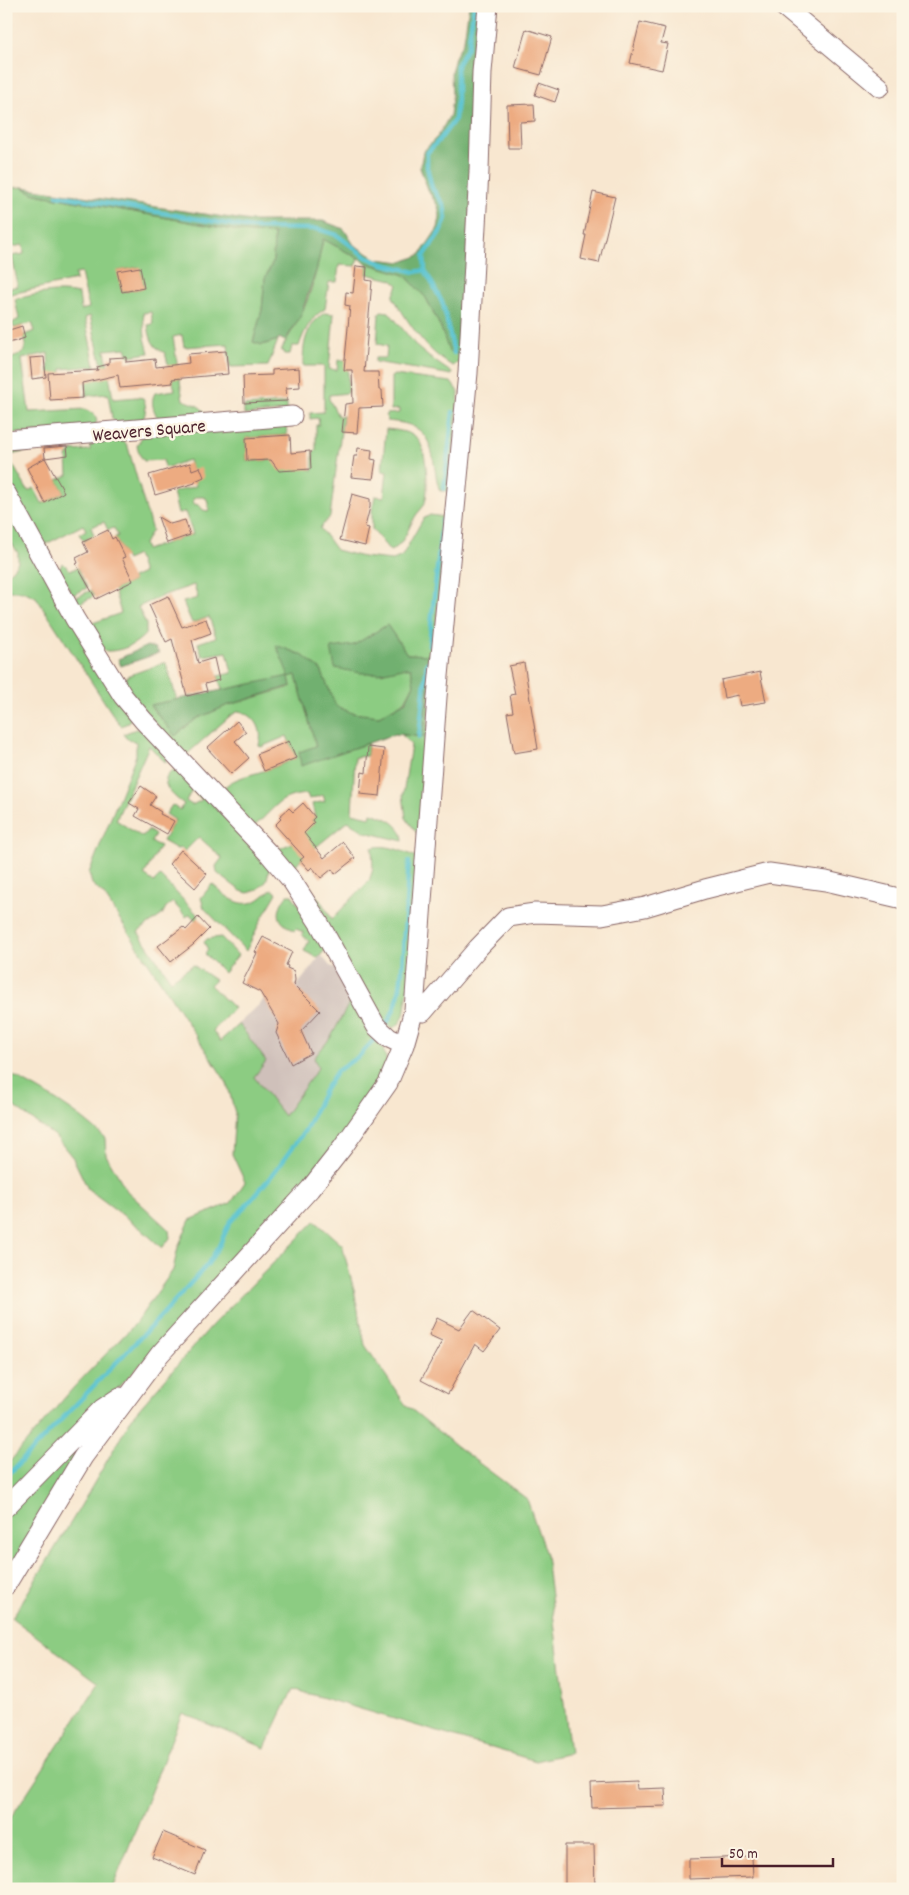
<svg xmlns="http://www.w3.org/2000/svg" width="909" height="1895" viewBox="0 0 909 1895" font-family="Dekko,sans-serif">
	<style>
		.industrial { fill: #cfc0ba }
		.green { fill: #8ccc82; stroke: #6b7656; fill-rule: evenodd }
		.forest { fill: #71b070; stroke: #5e684e }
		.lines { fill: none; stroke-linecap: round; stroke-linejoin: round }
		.stream { stroke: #56c2d0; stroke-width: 4.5 }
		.building { fill: #edab81 }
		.minor-casing { stroke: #876565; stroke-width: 21 }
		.minor { stroke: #fff; stroke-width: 19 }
		.labels { text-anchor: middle; stroke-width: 5; stroke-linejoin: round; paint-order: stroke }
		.street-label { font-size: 19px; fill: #4a1f2b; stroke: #fcf5e5 }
	</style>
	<rect width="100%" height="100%" fill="#fcf5e5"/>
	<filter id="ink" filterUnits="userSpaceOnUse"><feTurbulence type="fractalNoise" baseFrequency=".02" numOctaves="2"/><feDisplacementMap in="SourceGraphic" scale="10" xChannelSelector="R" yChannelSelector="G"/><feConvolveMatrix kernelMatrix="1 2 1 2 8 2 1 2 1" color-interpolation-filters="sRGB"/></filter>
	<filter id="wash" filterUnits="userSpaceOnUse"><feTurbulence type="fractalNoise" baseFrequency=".0096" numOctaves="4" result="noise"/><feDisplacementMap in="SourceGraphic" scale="20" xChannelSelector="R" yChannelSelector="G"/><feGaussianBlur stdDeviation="1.12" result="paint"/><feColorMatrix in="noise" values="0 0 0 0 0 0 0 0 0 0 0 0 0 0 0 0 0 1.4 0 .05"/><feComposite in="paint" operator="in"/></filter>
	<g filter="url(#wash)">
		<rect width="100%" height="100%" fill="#f8e7d0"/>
		<!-- industrial -->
		<path class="industrial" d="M321,955L330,966L337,968L353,996L331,1037L314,1058L318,1068L273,1134L225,1036L262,1002L266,993L286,995L296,987Z"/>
		<!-- green -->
		<path class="green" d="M22,187L35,194L250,233L274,234L273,262L265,278L262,310L253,342L262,345L278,340L268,366L230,367L228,344L184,347L182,335L173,337L183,400C194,404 204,406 208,419L161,423C155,414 149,403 155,393L175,390L165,353C152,347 150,338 148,325L153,324L151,312L143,313L145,338L149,353L129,356L126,348L105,350L113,399L137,397L143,398C148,407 145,416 141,424L119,426L112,418L108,394L86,396V381L105,378L90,316L85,318L95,366L62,369L61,379L49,380L48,353L22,359L29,412L85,409L95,415L97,420L94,429L6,434V361L23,353L26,345L24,335L35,331L32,323L14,328L12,323L19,319L15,299C40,294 54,289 79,294L81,310L89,308L81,273L75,274L76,280L6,295V289L18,286L12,256L24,254L23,245L6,248V188ZM139,267L144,288L122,292L118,271Z
			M323,239L358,258L356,266L339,265L337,282H329L325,309C311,317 304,331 299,346H292L290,354H284V351H281C286,339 294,329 300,317C312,293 318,265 323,239Z
			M367,263L405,275L426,298L441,328L449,351L462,355V360L453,366C427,353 408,322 393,297L398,285L392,280L367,274Z
			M381,311L389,312L418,348L429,357L452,373V375L375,362V358H386L387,346L377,344L379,314Z
			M324,313L334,314L329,369L337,370L338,360H348V393L329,395V399L338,416H343L330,517L320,528L336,550L363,557L393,560L402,556L423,519L430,515L445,517L419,836L406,818L403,795L411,745L402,735L424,737L431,655L407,654L387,625L354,645L381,673L402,667L411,668L414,684L405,701L379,716L352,713L336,706L321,670L302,655L276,646L296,675L316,746L302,765L368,743L367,756L355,757L352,813L370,817L371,813C385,817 403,824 403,841L365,832L348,821L300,860L294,867L322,903L332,919L369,881L373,869L372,848C386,843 404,852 417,857L411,971L404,1015L399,1024L393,1028L384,1023L275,852L278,849L290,844L314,823L312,820L315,817L312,804L325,801L323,795L309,799L307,794C276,796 275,810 253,827L219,793C231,777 249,776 266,770C276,767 286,762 296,758L287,736L261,747L259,745C264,729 255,715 239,711L230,716L185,756L121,684L126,679L127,676L163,663H166L177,700L150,706L176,735L196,719L226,706L291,687L289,677L222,690L218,676L232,673L227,652L202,656L198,643L216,637L209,617L192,623L183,602L198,598L194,585L167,594L138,607L146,624V633C137,645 120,652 105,651L84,626L88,622L90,624L121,613L114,590L133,581L132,578L143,573L137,555L126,560L115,537L118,536L114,528L108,530L104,522L91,527L94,535L84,541L79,534L86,530L83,525L46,544L52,556L45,553L6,481V470L10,464L13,465L28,491L34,488L42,503H45L64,492L57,480L68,475L67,457L71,451L90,450V440L41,444V448L6,456V445L121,436L128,447L152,531L150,533L144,544L146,550L193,534L185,512L178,514L173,492L196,486L189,460L165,468L163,460L144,461L139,454L137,446L143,435L286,424L287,435L246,438L247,461L271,460L313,470V452L316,450V425H319L318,418L310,419V413L324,412V366H303C303,344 305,327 324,313ZM196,497H203L207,499L209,509L208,511L203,510L199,505L194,504L193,499Z
			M394,375L451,382L459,393L450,491H440C432,471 437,438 414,427C407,423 396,422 387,421L386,414L399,413V409L391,410V377Z
			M287,403V411L244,415V406Z
			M386,429C396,430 407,431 416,437C427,445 430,493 424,505C422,509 417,513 415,517C408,528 403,547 390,551L372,529V511L375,496L384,497L387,472L382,471Z
			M6,506L132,717L128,723L121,726L113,715L36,597L23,591H6V575L12,570L18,562V553L6,534Z
			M63,563L70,570L78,568L87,588L73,595L58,570Z
			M91,590L94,596L79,604L75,598Z
			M136,729L144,730L166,757V763L149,746L116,820L142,837L148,830L155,835L151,842L160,846L144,875L154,882L160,876L199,916L195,920L190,914L186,917L173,902L166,907L162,915L138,932L171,980L193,965L215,980L210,985L234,1008L213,1031L220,1041L239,1024L266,1061L254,1077L284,1116L318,1068L314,1058L331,1037L353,996C366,1018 385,1043 388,1069L318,1174L178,1325L118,1388L99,1405L6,1501V1466L74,1387L135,1324L173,1270L178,1247L190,1220L231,1203L245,1182L232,1154L235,1113L227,1083L104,895L92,884L89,873L136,755V742L126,738L123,734Z
			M178,768L271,864L266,882L257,890L248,893L241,891L217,873L216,866L222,858L199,837L185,851L182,848L177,849L163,841L175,820L166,814L172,805L180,810L184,804C170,794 154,779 178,768ZM192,790L202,800L192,805L186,801Z
			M212,884C222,893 238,908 253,902C260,900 266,893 272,889L277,893L261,920L246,951L204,908L201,898Z
			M287,895H292L327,948L318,958L304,951L309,941L302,935L303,932L296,929L294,931C291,928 286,926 283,923C275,915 281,902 287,895Z
			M221,937L238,955L224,973L205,954L208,950L204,942L207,939Z
			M6,1072C42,1091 76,1110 105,1138L106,1155L127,1191L169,1230L170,1238L162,1248L140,1228L88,1189L73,1158L56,1137L6,1101Z
			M315,1221L342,1245L354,1290L365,1345L405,1404L456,1446L527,1499L546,1555L570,1753L536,1761L293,1689L265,1748L182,1713L112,1889H6V1825L99,1683L12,1618L76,1514L133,1416L213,1324Z
			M103,1415L6,1576V1514Z"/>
		<!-- forest -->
		<path class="forest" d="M469,6H482L462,355L449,352L441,328L426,298L405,275L367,263L323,239L317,268L300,317L285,341L279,338L278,340L262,345L253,342L262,310L265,278L273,262L274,234L250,233L35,194L22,187L251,221H323L344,229L354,245L377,259L402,262L420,255L438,228L440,216L438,206L429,192L420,168L423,152L438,136L450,115L452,98L451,73L455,57L464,40Z
			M387,625L407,654L431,655L424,737L395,734L301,766L299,752L316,746L296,675L289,677L291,686L226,706L196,719L175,736L150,705L289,676L276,645L302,655L321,670L336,706L352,713L379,716L406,701L414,684L411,668C401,667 393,671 383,672C367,676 351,671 335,668L331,648L354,645Z
			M147,646L155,648L159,653L121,666L118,659Z"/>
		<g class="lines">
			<!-- stream -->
			<path class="stream" d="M57,195L251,228L318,229L337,235L366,257L383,264L415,272L425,270
				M454,353L443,304L425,270L424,256L442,229L446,218L444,205L432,188L427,167V153L441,138L455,119L457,101V65L468,46L474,6
				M444,489L453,412
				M429,645L442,521
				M419,737L427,663
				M387,1023C404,997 402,962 404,932C406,909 407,885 409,862
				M6,1477L162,1315L207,1265L219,1246L230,1222L245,1207L273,1174L306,1129L324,1091L337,1071L359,1056L375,1039"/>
		</g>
		<g id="blocks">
			<!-- building -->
			<path class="building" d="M640,22L665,28L661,43L668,44L662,70L630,63Z
				M526,29L552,37L541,75L515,68Z
				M539,83L559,90L555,102L535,95Z
				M534,104L535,121L520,122L521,148H508L507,105Z
				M593,192L615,197L599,263L581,259L586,235H584Z
				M356,266L367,267L366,280L372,281L364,372H378L379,390H382L383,407L359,408L357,433L342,432L345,404L353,403L352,370H344L350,306L345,305L346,292L353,293Z
				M140,267L144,288L122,292L117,271Z
				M22,326L25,338L6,344V331Z
				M226,351L228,374L172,379L173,383L120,388L118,375L82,383L83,398L50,400L48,373L98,370L97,367L109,364V358L126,357V362L155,359L156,367L189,363L188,354Z
				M44,357L46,377L32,379L30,358Z
				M299,368L300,387L286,388L287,401L244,403L243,376L272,375V370Z
				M290,435L291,453L310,451L311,469L279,471L271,460L247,461L246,438Z
				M67,446L68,455L45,458L44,448Z
				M358,448L372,450L371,459L376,460L373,479L351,477L354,456H357Z
				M45,458L64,492L45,503L27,468Z
				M190,463L192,470L200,467L204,477L195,481V483L155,495L149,475Z
				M352,494L370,499V507L365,527L369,528L365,546L340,540Z
				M158,517L170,524L185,520L190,535L167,543Z
				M108,530L112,539L115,537L125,557L122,558L133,581L96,599L76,564L78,563L76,558L88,552L83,542Z
				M168,596L182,627L206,619L211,633L192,640L198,663L214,658L219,680L205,684L207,691L187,696L172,639L166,642L149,605Z
				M524,663L538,749L514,753L507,713L513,712L510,695L515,694L509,666Z
				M760,672L766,702L740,706L738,695L724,698L721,680Z
				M237,721L246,732L235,741L249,758L231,774L207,748Z
				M289,741L296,758L264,771L257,754Z
				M368,747L384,749L380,796L360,794L362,772L366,773Z
				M141,786L156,796L150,805L161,812L160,814L174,821L167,834L135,816L139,809L129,803Z
				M303,803L315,817L312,820L314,823L304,833L324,858L343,842L355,858L335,874L332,869L321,878L312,867L309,870L300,860L304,857L275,825L281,819L279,817L289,808L293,812Z
				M181,850L207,874L195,888L169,864Z
				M198,917L209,929L193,945L171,962L158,946L183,927L186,930Z
				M263,937L292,952L286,965L288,966L287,968L294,971L295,980L294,985L320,1011L301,1031L311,1053L291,1064L276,1033L279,1024L260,992L242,983L257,953L255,952Z
				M473,1310L500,1330L484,1351L475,1344L448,1394L421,1380L442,1341L429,1335L437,1318L459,1329Z
				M637,1782L638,1789L665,1788L666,1806L592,1808L591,1784Z
				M163,1832L205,1850L195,1875L152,1857Z
				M565,1845H594L595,1889H565Z
				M752,1857L753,1877L689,1879V1859Z"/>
		</g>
	</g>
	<g filter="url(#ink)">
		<use href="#blocks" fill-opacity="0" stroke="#876565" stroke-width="1"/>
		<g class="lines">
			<defs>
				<path id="minor" d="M783,6L880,87
					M6,440L292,416
					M6,493L75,619L123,696L143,720L270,855L292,881L319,923L376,1026L389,1038L404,1045
					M414,1010L423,1012L478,948L508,917L535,913L602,915L645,907L705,889L769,873L826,881L903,899
					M6,1507L102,1409L120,1397L126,1399
					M6,1585L83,1457L160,1354L310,1189L343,1147L388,1083L404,1045L414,1010L437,697L468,373L479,171L482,72L488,6"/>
			</defs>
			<!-- minor casing -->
			<use href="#minor" class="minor-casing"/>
			<!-- minor -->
			<use href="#minor" class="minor"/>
		</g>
	</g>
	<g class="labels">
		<!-- street labels -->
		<g class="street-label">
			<text transform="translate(149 429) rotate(-5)" y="7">Weavers Square</text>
		</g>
	</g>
	<!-- margin -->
	<rect width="909" height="1895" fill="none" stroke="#fcf5e5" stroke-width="25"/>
	<!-- scale -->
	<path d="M722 1858v8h111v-8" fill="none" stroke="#4a1f2b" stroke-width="2.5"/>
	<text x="729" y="1858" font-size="15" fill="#4a1f2b" stroke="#fcf5e5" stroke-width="4" paint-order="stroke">50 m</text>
</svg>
